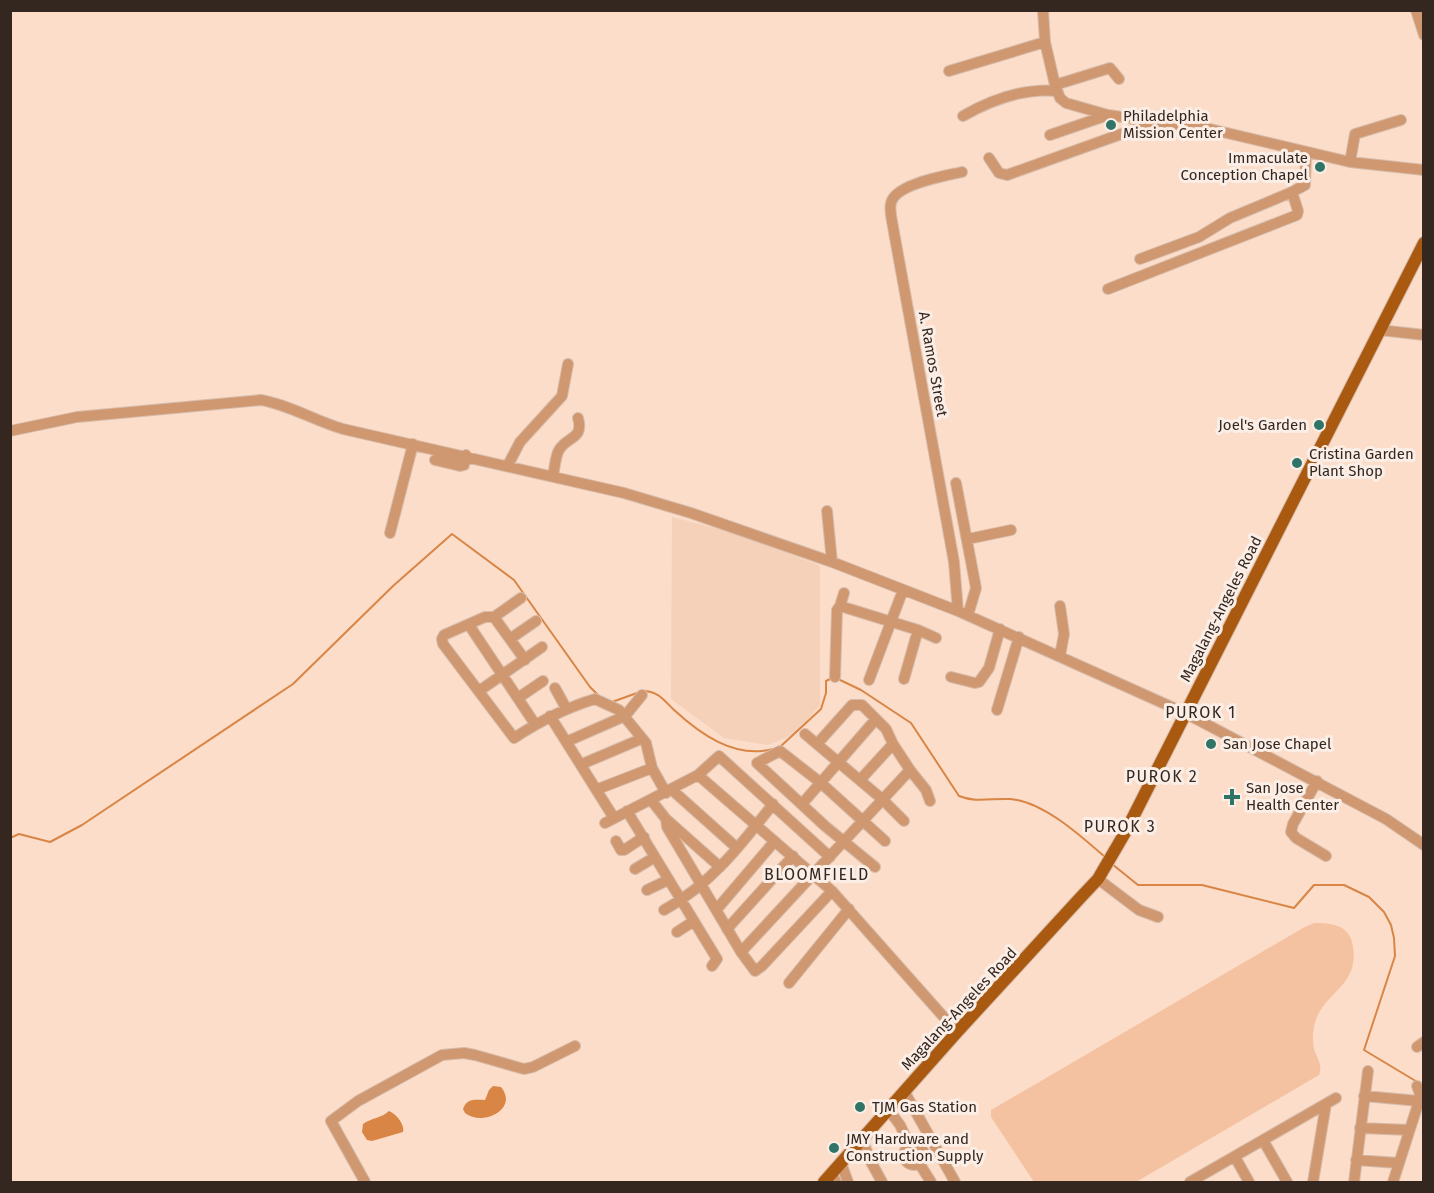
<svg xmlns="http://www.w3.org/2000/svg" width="1434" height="1193" viewBox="0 0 1434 1193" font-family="'Fira Sans',sans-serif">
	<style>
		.built { fill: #f4d1b8 }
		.green { fill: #f4c2a0 }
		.water { fill: #d98545 }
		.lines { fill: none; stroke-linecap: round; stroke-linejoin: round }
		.stream { stroke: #d98545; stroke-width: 2 }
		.minor-casing { stroke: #d7bcab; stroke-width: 12 }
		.major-casing { stroke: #d7bcab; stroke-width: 14 }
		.minor { stroke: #cf9871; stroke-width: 10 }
		.major { stroke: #a95a10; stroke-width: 12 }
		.poi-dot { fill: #307467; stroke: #fbeee6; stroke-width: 2 }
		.labels { text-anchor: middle; stroke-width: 6; stroke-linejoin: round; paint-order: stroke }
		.poi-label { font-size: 15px; fill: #332720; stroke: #fbeee6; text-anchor: start }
		.street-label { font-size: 15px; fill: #332720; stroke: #fbeee6 }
		.neighbourhood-label { font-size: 16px; letter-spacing: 1.5px; fill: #332720; stroke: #fbeee6 }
	</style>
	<rect width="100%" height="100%" fill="#fbddc9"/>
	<!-- built -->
	<path class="built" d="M672,517L746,536L820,566V705L795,734L768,745L724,738L671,699Z"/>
	<!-- green -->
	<path class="green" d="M1314,923C1329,923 1347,924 1352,942C1362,986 1325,990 1315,1022C1313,1030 1312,1040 1314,1049C1317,1059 1323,1064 1319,1075L1136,1182H1034L991,1117V1110L1303,928Z"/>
	<!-- water -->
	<path class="water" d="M493,1086L501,1087C519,1109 483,1127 465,1113L463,1109C467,1098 475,1100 485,1100L489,1090Z
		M389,1111C396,1114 405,1124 403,1132L372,1141L367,1140L362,1132L363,1124C371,1118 382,1118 389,1111Z"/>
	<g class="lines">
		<!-- stream -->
		<path class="stream" d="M838,679L861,690L911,723L959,796C976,803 992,798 1010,799C1043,801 1082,837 1106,858
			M643,691C657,691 663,699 673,709C700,734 734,759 773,749
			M612,702L637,693
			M781,746L821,709L826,693V681L832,678
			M10,838L19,834L50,842L82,825L293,684L393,586L452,534L514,580L590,687L599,696
			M1112,864L1138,885H1202L1294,908L1314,885H1344L1369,897L1384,912L1391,925L1394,938L1395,956L1364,1050L1424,1086"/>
		<defs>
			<path id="minor" d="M1043,10L1045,42L1055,85L1060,98L1066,103L1108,115L1210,129L1350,162L1424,170
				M1416,10L1424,35
				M949,71L1045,42
				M1055,85L1110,68L1119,79
				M963,116C991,100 1025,88 1057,91
				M1050,135L1108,115
				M989,158L999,173L1007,175L1152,123
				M1350,162L1355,134L1401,120
				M1140,259L1199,237L1230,218L1292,192
				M1108,289L1297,215L1298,211L1292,192L1305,185L1306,152
				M1380,330L1424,335
				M10,431L77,417L261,400C290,405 315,421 343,429L624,493L691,513L832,562L958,611L1185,713L1386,819L1424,845
				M435,460L460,466L464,465L466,455
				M508,465L520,442L562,396L568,364
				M553,475C555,468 555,457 559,450C567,436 584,440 578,418
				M956,483L976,588L968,615
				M827,511L832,562
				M390,533L413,444
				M968,539L1011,530
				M521,598L494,617H485L444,635L442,639L443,644L514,738C540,721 565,708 595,699L619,710L646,743L652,768L666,793
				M840,606L844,593
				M1060,606L1064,634L1060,656
				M958,611L954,562L893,227C892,220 889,210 891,203C895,184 945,176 962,172
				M494,617L525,660
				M469,625L535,724
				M510,639L536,621
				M835,677L837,610L840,606L918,630L936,638
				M951,677L975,683L979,682L989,668L1000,629
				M904,679L918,630
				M869,680L903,590
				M555,688L566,708
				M479,691L542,647
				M518,698L543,681
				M997,710L1019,637
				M550,716L614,818
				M805,734L882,799L904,821
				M568,741L625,716L642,695
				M817,744L852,705H862L886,729L893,744L910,770L926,790L930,801
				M582,764L641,739
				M698,775L832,891L957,1032
				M860,780L893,744
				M1317,781L1293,824L1291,832L1296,838L1326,856
				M598,789L652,768
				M671,789L737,848
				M651,800L666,819L720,867
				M802,804L876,719
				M627,811L717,959L712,966
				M666,819L667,827L741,952L755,971L762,966L832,891
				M605,823L698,775L719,756L830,857
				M616,841L621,850H624L644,837
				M875,867L825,826L757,763L780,751L821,783L885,841
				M635,869L655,857
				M1098,879L1139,910L1158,917
				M647,890L668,880
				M717,909L774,842
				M664,910C710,885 741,845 773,804
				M727,929L793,856
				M677,932L694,921
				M741,952L910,770
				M789,983L849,909
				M1417,1047L1424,1042
				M904,1091L955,1182
				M1364,1096L1419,1101
				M888,1109L900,1125L910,1146
				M1360,1128L1409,1130
				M862,1139L871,1162L882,1182
				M1263,1140L1287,1182
				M904 1155a10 10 0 1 1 20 0a10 10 0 1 1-20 0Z
				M1235,1157L1249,1182
				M1356,1160L1398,1163
				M841,1163L848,1182
				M919,1163L931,1182
				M832,1174L836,1182
				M365,1182L331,1121L358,1101L442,1055L464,1053L475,1055L524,1069L533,1067L575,1046
				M1190,1182L1336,1098
				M1313,1182L1326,1104
				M1354,1182L1368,1071
				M1393,1182L1419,1101L1420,1094L1417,1086"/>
			<path id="major" d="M824,1182L957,1032L1081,897L1098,879L1126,831L1424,243"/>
		</defs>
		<!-- minor casing -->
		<use href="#minor" class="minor-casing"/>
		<!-- major casing -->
		<use href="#major" class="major-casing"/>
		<!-- minor -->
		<use href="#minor" class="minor"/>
		<!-- major -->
		<use href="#major" class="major"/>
	</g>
	<!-- markers -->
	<g class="poi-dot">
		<circle cx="1111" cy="125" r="6"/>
		<circle cx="1320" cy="167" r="6"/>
		<circle cx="1319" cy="425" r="6"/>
		<circle cx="1297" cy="463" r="6"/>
		<circle cx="1211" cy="744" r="6"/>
		<path d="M1229 788h6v6h6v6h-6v6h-6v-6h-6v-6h6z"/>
		<circle cx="860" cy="1107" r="6"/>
		<circle cx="834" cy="1148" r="6"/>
	</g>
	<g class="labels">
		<!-- poi labels -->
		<g class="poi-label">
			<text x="1123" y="121">Philadelphia<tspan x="1123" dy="17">Mission Center</tspan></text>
			<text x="1308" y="163" text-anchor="end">Immaculate<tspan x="1308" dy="17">Conception Chapel</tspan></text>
			<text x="1307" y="430" text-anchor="end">Joel's Garden</text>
			<text x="1309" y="459">Cristina Garden<tspan x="1309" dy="17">Plant Shop</tspan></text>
			<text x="1223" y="749">San Jose Chapel</text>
			<text x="1246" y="793">San Jose<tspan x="1246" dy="17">Health Center</tspan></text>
			<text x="872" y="1112">TJM Gas Station</text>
			<text x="846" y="1144">JMY Hardware and<tspan x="846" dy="17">Construction Supply</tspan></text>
		</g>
		<!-- street labels -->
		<g class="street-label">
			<text transform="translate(933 364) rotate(80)" y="5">A. Ramos Street</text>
			<text transform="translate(1221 609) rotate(-63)" y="5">Magalang-Angeles Road</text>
			<text transform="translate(959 1009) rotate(-47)" y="5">Magalang-Angeles Road</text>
		</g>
		<!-- neighbourhood labels -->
		<g class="neighbourhood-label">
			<text x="1201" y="718">PUROK 1</text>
			<text x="1162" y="782">PUROK 2</text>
			<text x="1120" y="832">PUROK 3</text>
			<text x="817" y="880">BLOOMFIELD</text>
		</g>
	</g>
	<!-- border -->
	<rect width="1434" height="1193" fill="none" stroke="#332720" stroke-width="24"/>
</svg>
